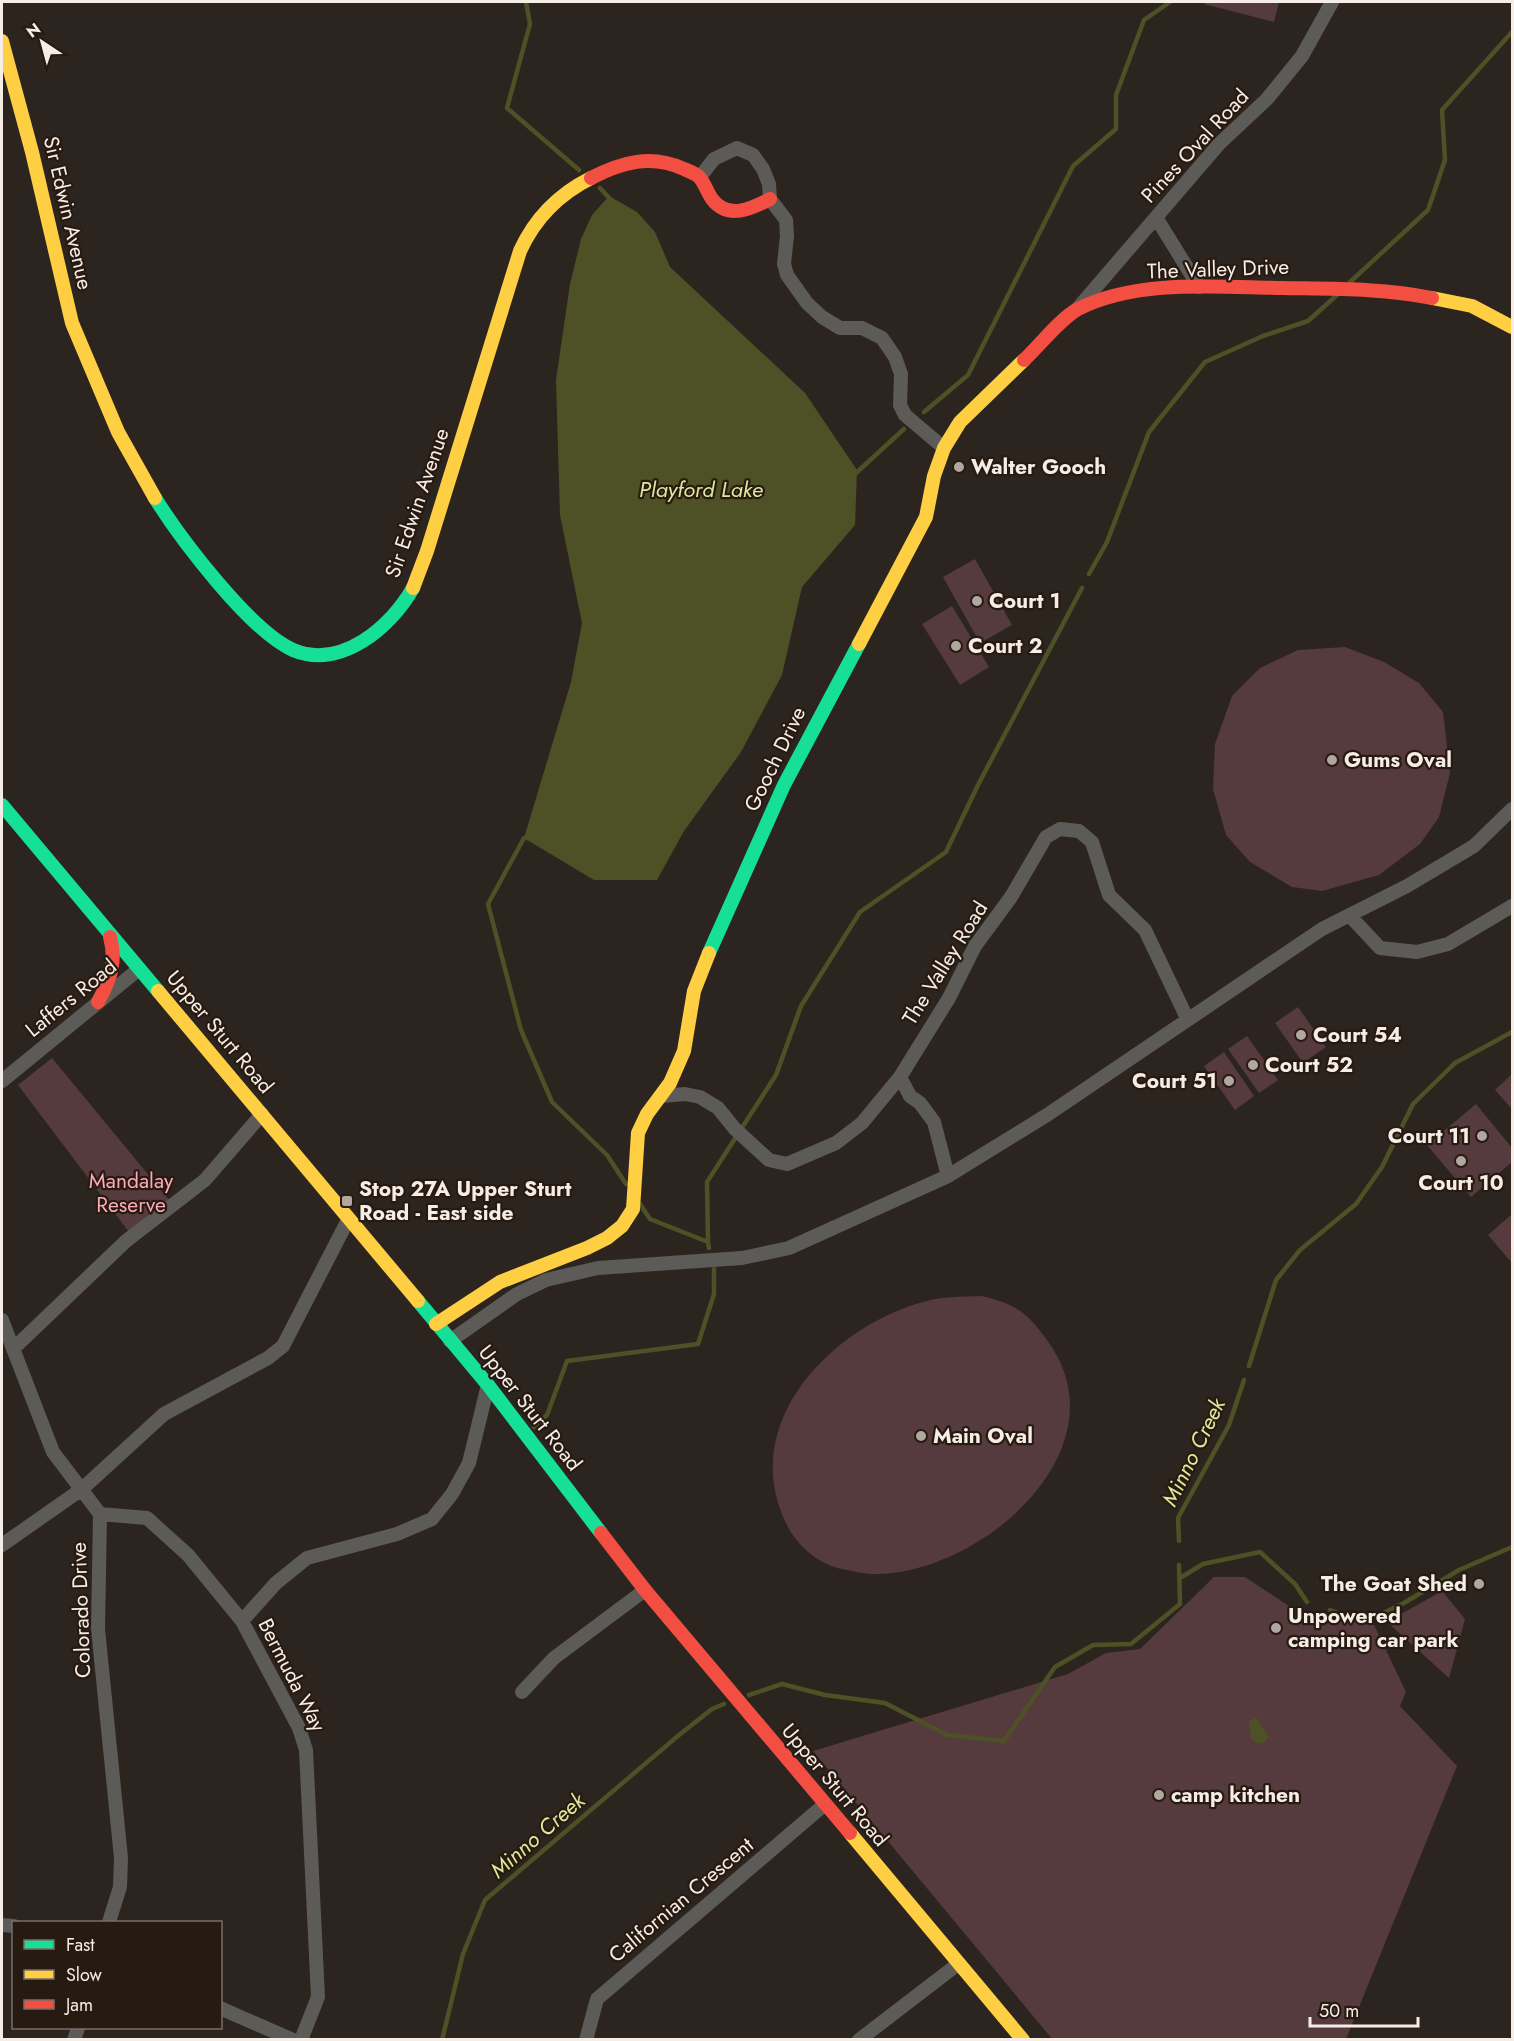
<svg xmlns="http://www.w3.org/2000/svg" width="1514" height="2041" viewBox="0 0 1514 2041" font-family="Jost,sans-serif">
	<style>
		.green { fill: #553a3e }
		.water { fill: #4e5125 }
		.lines { fill: none; stroke-linecap: round; stroke-linejoin: round }
		.stream { stroke: #4e5125; stroke-width: 4.5 }
		.street { stroke: #5c5b57; stroke-width: 14 }
		.fast { stroke: #16e098; stroke-width: 14 }
		.slow { stroke: #ffcf43; stroke-width: 14 }
		.jam { stroke: #f24e42; stroke-width: 14 }
		.poi-dot { fill: #afa7a0; stroke: #271a10; stroke-width: 2 }
		.labels { text-anchor: middle; stroke-width: 4.5; stroke-linejoin: round; paint-order: stroke }
		.street-label { font-size: 21px; fill: #f6ede6; stroke: #271a10 }
		.poi-label { font-size: 21px; font-weight: bold; fill: #f6ede6; stroke: #271a10; text-anchor: start }
		.park-label { font-size: 21px; fill: #fca9bb; stroke: #271a10 }
		.water-label { font-size: 22px; font-style: italic; fill: #dfe89b; stroke: #271a10 }
	</style>
	<rect width="100%" height="100%" fill="#2c251f"/>
	<!-- green -->
	<path class="green" d="M1205,2H1279L1274,22L1204,4Z
		M975,559L1012,625L980,643L943,577Z
		M952,606L989,667L960,685L922,624Z
		M1345,647L1384,662L1419,683L1443,712L1450,773L1439,817L1420,844L1379,875L1322,891L1292,887L1250,862L1226,835L1213,789L1215,744L1232,696L1260,668L1298,650Z
		M1298,1007L1326,1047L1303,1063L1275,1023Z
		M1247,1036L1278,1080L1259,1093L1228,1049Z
		M1224,1052L1254,1096L1235,1110L1204,1066Z
		M52,1058L170,1201L129,1232L18,1085Z
		M1512,1074V1109L1495,1090Z
		M1476,1104L1512,1148V1162L1471,1197L1427,1145Z
		M1512,1214V1263L1488,1235Z
		M982,1296C1016,1304 1026,1312 1047,1340C1126,1447 984,1572 878,1574C866,1575 854,1571 842,1569C817,1564 795,1544 785,1521C739,1422 832,1327 923,1302C942,1296 962,1297 982,1296Z
		M1214,1577H1245L1298,1612L1374,1625L1406,1692L1400,1706L1457,1766L1346,2039L1053,2040L813,1751L1068,1674L1106,1653L1140,1649Z
		M1442,1591L1465,1619L1449,1678L1387,1622Z"/>
	<!-- water -->
	<path class="water" d="M609,196L637,212L655,232L670,267L805,393L857,470L855,525L802,587L782,675L741,752L684,831L657,880H594L524,838L571,682L582,623L560,515L556,380L570,284L581,239L592,215Z
		M1256,1717L1269,1737L1264,1743L1258,1744L1251,1739L1249,1722Z"/>
	<g class="lines">
		<!-- stream -->
		<path class="stream" d="M526,2L530,24L507,108L579,170
			M600,188L612,201
			M1349,283L1428,210L1445,160L1442,110L1512,32
			M924,412L968,375L1073,166L1116,129V95L1144,20L1170,2
			M855,474L904,429
			M1089,574L1107,542L1149,432L1205,362L1263,336L1308,321L1337,295
			M529,838H524L488,904L521,1030L552,1102L607,1155L626,1184
			M640,1204L650,1219L708,1242L709,1248
			M708,1242L707,1182L776,1075L801,1006L860,912L946,852L978,785L1082,588
			M1249,1366L1276,1280L1300,1250L1356,1204L1382,1167L1413,1104L1455,1063L1512,1032
			M534,1427L547,1415L567,1361L698,1344L714,1294V1269
			M1179,1541L1178,1518L1229,1425L1244,1380
			M1180,1578L1203,1564L1260,1552L1295,1584L1307,1602
			M1330,1610L1341,1614L1375,1617L1404,1603L1459,1570L1512,1547
			M749,1695L782,1684L825,1695L885,1703L947,1735L1004,1741L1055,1667L1093,1645L1131,1644L1180,1604L1179,1565
			M442,2040L463,1954L485,1900L679,1735L712,1709L724,1704"/>
		<!-- street -->
		<path class="street" d="M700,177L714,159L737,148L753,155L763,169L769,184L770,199L786,220L787,236L784,264L787,275L807,303L822,317L840,328H862L882,338L895,357L901,374L900,405L905,415L944,448
			M1157,219L1199,287
			M1078,308L1219,144L1267,99L1302,56L1332,2
			M1350,916L1380,948L1417,952L1448,944L1512,906
			M900,1077L910,1096L920,1103L934,1122L948,1176
			M2,1081L139,969
			M662,1096L685,1094L700,1097L718,1108L735,1129L769,1160L787,1164L836,1143L862,1123L900,1077L949,998L975,946L1011,897L1046,837L1060,829L1079,831L1092,842L1109,895L1145,930L1187,1018
			M2,1320L53,1452L100,1514L98,1629L121,1858L120,1887L109,1922
			M450,1341L517,1294L546,1280L598,1268L742,1258L789,1248L948,1176L1047,1115L1322,929L1407,886L1474,846L1512,809
			M13,1349L126,1241L205,1180L262,1114
			M100,1514L147,1518L188,1555L242,1621L299,1728L306,1750L318,1997L301,2040
			M2,1545L82,1489L164,1414L268,1358L283,1346L348,1220
			M242,1621L276,1583L307,1558L397,1534L432,1519L452,1494L469,1463L488,1385
			M522,1692L554,1658L645,1590
			M2,1925L14,1926
			M220,2008L293,2040
			M74,2040L78,2028
			M586,2040L597,1999L824,1805
			M859,2040L958,1964"/>
		<!-- fast -->
		<path class="fast" d="M155,498C180,538 250,631 293,650C341,670 391,627 413,588
			M2,805L158,991
			M709,953L784,785L859,644
			M418,1301L488,1385L601,1533"/>
		<!-- slow -->
		<path class="slow" d="M2,41L32,152L72,323L118,432L155,498
			M1432,298L1472,306L1512,327
			M413,588L427,551L520,251C535,218 559,194 591,178
			M859,644L926,517L934,476L944,448L960,422L1024,360
			M158,991L418,1301
			M436,1324L500,1282L587,1248L607,1238L622,1226L633,1209L638,1133L647,1114L670,1083L684,1051L694,991L709,953
			M850,1833L1023,2040"/>
		<!-- jam -->
		<path class="jam" d="M591,178C622,162 651,154 684,169C689,171 697,174 700,178C705,184 707,192 712,199C728,220 751,209 770,199
			M1024,360C1039,346 1061,318 1078,309C1138,279 1216,287 1281,288C1332,289 1382,288 1432,298
			M98,1002C110,980 117,962 110,937
			M601,1533L645,1590L850,1833"/>
	</g>
	<!-- markers -->
	<g class="poi-dot">
		<circle cx="959" cy="467" r="6"/>
		<circle cx="977" cy="601" r="6"/>
		<circle cx="956" cy="646" r="6"/>
		<circle cx="1332" cy="760" r="6"/>
		<circle cx="1301" cy="1035" r="6"/>
		<circle cx="1253" cy="1065" r="6"/>
		<circle cx="1229" cy="1081" r="6"/>
		<circle cx="1482" cy="1136" r="6"/>
		<circle cx="1461" cy="1161" r="6"/>
		<rect x="341" y="1195" width="12" height="12" rx="3"/>
		<circle cx="921" cy="1436" r="6"/>
		<circle cx="1479" cy="1584" r="6"/>
		<circle cx="1276" cy="1628" r="6"/>
		<circle cx="1159" cy="1795" r="6"/>
	</g>
	<g class="labels">
		<!-- street labels -->
		<g class="street-label">
			<text transform="translate(1195 146) rotate(-47)" y="7">Pines Oval Road</text>
			<text transform="translate(68 213) rotate(77)" y="7">Sir Edwin Avenue</text>
			<text transform="translate(1218 269) rotate(-2)" y="7">The Valley Drive</text>
			<text transform="translate(417 503) rotate(-71)" y="7">Sir Edwin Avenue</text>
			<text transform="translate(775 759) rotate(-64)" y="7">Gooch Drive</text>
			<text transform="translate(945 963) rotate(-58)" y="7">The Valley Road</text>
			<text transform="translate(71 998) rotate(-39)" y="7">Laffers Road</text>
			<text transform="translate(220 1032) rotate(50)" y="7">Upper Sturt Road</text>
			<text transform="translate(530 1408) rotate(52)" y="7">Upper Sturt Road</text>
			<text transform="translate(81 1610) rotate(-92)" y="7">Colorado Drive</text>
			<text transform="translate(292 1675) rotate(63)" y="7">Bermuda Way</text>
			<text transform="translate(835 1785) rotate(50)" y="7">Upper Sturt Road</text>
			<text transform="translate(681 1900) rotate(-40)" y="7">Californian Crescent</text>
		</g>
		<!-- poi labels -->
		<g class="poi-label">
			<text x="971" y="474">Walter Gooch</text>
			<text x="989" y="608">Court 1</text>
			<text x="968" y="653">Court 2</text>
			<text x="1344" y="767">Gums Oval</text>
			<text x="1313" y="1042">Court 54</text>
			<text x="1265" y="1072">Court 52</text>
			<text x="1217" y="1088" text-anchor="end">Court 51</text>
			<text x="1470" y="1143" text-anchor="end">Court 11</text>
			<text x="1461" y="1190" text-anchor="middle">Court 10</text>
			<text x="359" y="1196">Stop 27A Upper Sturt<tspan x="359" dy="24">Road - East side</tspan></text>
			<text x="933" y="1443">Main Oval</text>
			<text x="1467" y="1591" text-anchor="end">The Goat Shed</text>
			<text x="1288" y="1623">Unpowered<tspan x="1288" dy="24">camping car park</tspan></text>
			<text x="1171" y="1802">camp kitchen</text>
		</g>
		<!-- park labels -->
		<g class="park-label">
			<text x="131" y="1188">Mandalay<tspan x="131" dy="24">Reserve</tspan></text>
		</g>
		<!-- water labels -->
		<g class="water-label">
			<text x="701" y="497">Playford Lake</text>
			<text transform="translate(1193 1452) rotate(-64)" y="8">Minno Creek</text>
			<text transform="translate(537 1835) rotate(-41)" y="8">Minno Creek</text>
		</g>
	</g>
	<!-- border -->
	<rect width="1514" height="2041" fill="none" stroke="#f6ede6" stroke-width="6"/>
	<!-- legend -->
	<rect x="12" y="1921" width="210" height="108" fill="#271a10" stroke="#7a6e66" stroke-width="1.5"/>
	<rect x="24" y="1940" width="30" height="9" fill="#16e098" stroke="#7a6e66" stroke-width="1.5"/>
	<text x="66" y="1951" font-size="18" fill="#f6ede6">Fast</text>
	<rect x="24" y="1970" width="30" height="9" fill="#ffcf43" stroke="#7a6e66" stroke-width="1.5"/>
	<text x="66" y="1981" font-size="18" fill="#f6ede6">Slow</text>
	<rect x="24" y="2000" width="30" height="9" fill="#f24e42" stroke="#7a6e66" stroke-width="1.5"/>
	<text x="66" y="2011" font-size="18" fill="#f6ede6">Jam</text>
	<!-- north arrow -->
	<g transform="translate(42 42) rotate(324)" stroke="#271a10" stroke-width="4.5" paint-order="stroke">
	<path d="M0-4.5L10 22L0 15L-10 22Z" fill="#f6ede6"/>
	<text y="-9" font-size="16" font-weight="bold" text-anchor="middle" fill="#f6ede6">N</text>
	</g>
	<!-- scale -->
	<path d="M1310 2017v9h108v-9" fill="none" stroke="#f6ede6" stroke-width="3"/>
	<text x="1319" y="2017" font-size="18" fill="#f6ede6" stroke="#271a10" stroke-width="4.5" paint-order="stroke">50 m</text>
</svg>
